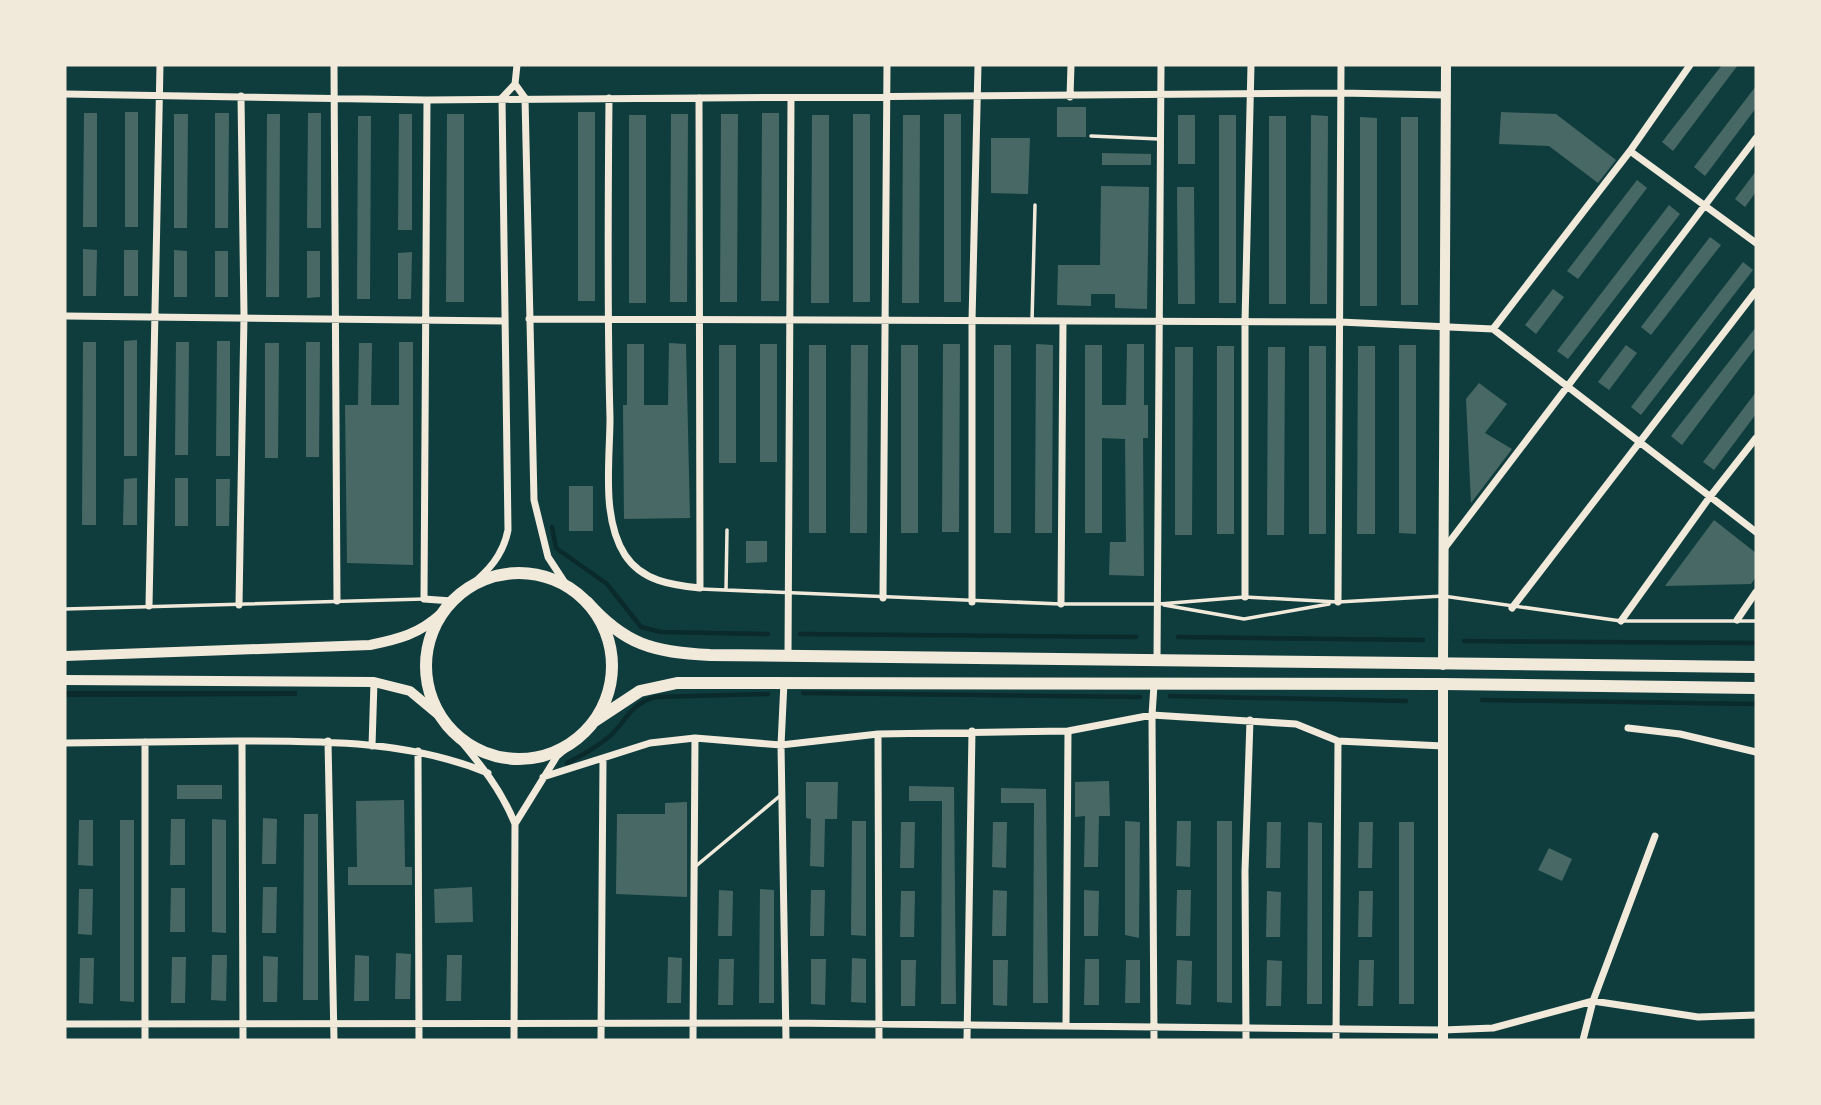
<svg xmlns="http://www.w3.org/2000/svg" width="1821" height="1105" viewBox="0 0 1821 1105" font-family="'Noto Sans',sans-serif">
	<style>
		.water { fill: #0a2a2b }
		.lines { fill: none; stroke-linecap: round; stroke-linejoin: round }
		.stream { stroke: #0a2a2b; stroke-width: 4.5 }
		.building { fill: #486865 }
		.service { stroke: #f1e9da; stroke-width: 3.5 }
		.minor { stroke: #f1e9da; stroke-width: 7 }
		.tertiary { stroke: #f1e9da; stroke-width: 10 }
		.secondary { stroke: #f1e9da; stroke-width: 10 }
		.primary { stroke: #f1e9da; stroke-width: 12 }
	</style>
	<rect width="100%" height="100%" fill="#0f3d3e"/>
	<!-- water -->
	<path class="water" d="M65,691H297V696L65,697Z"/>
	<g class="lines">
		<!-- stream -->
		<path class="stream" d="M552,527L556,548L607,584L641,627L661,632L768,634
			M800,634L1136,637
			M1178,637L1423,640
			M1464,641L1756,643
			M803,693L1140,697
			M1170,696L1406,701
			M1482,700L1756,704
			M567,763C583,755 597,747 610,736C627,720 631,703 656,697L768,694"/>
	</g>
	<!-- building -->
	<path class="building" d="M1722,65H1738L1673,151L1662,142Z
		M1756,86V108L1705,176L1694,167Z
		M1057,107H1086V137H1057Z
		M125,112H138V227H125Z
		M578,112H595V301H578Z
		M1501,112L1556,114L1616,160L1598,183L1549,146L1499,144Z
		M84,113H97V227H83Z
		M215,113H229L228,228H215Z
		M308,113H321V228H307Z
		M762,113H779V301H761Z
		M174,114H188L187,228H174Z
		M267,114H280L279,297H266Z
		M399,114H412V230H398Z
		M447,114H464V302H446Z
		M671,114H688L687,302H670Z
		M721,114H738L737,302H720Z
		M853,114H870V302H853Z
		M944,114H961V302H944Z
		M629,115H646V303H629Z
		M812,115H829V303H811Z
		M903,115H920L919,303H902Z
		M1178,115H1195V164H1178Z
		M1219,115H1236V303H1219Z
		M1311,115L1328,116L1327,304H1310Z
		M358,116H371L370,299H357Z
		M1269,116H1286V304H1269Z
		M1360,117L1377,118V306H1360Z
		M1401,117H1418V305H1401Z
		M991,138H1030L1028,194L991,193Z
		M1102,153L1151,154V165H1102Z
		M1756,171V192L1745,207L1735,199Z
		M1637,180L1647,188L1578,279L1567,271Z
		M1101,186L1149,187L1147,309L1115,308V294H1091V306L1057,305L1058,265H1100Z
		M1177,187H1194L1195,304H1178Z
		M1669,205L1680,214L1568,359L1557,351Z
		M1710,237L1721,245L1651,335L1641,327Z
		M83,249L97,250L96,296H83Z
		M124,250H138V296H124Z
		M174,250L187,251V297H174Z
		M215,251H228V297H215Z
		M307,251H320V297L307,298Z
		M412,252L411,299H398V253Z
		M1743,262L1753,270L1641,415L1631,407Z
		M1553,289L1564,297L1536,334L1525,325Z
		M1756,327V347L1682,445L1671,436Z
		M137,340V456H124V341Z
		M217,341H230V456H216Z
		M83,342H96V525H82Z
		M176,342H189L188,455H175Z
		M306,342H320L319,457H306Z
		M399,342H413V565L347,563L345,405H358L359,343H372L371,405H399Z
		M265,343H279L278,458H265Z
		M669,343L686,344L690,518L624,519L623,405H627V344H644V405H668Z
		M760,344H777V462H760Z
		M943,344H960L959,532H942Z
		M1036,344L1053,345L1052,533H1035Z
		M1127,344H1144V405H1148V438H1143L1144,576L1109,575L1110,542H1126L1125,439L1102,438V533H1085V345H1102V405H1126Z
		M719,345H736V463H719Z
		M809,345H826V533H809Z
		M851,345H868L867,533H850Z
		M901,345H918V533H901Z
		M994,345H1011V533H994Z
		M1399,345H1416V534L1399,533Z
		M1626,345L1637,353L1609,390L1598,382Z
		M1217,346H1234V534H1217Z
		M1309,346H1326V534H1309Z
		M1358,346H1375V534H1357Z
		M1175,347H1193L1192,535H1175Z
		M1268,347H1285L1284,535H1267Z
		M1479,383L1507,404L1485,433L1512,449L1471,503L1466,399Z
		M1756,392V414L1714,470L1703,462Z
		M137,478V525H123L124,479Z
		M175,478H188V526H175Z
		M216,479H230L229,526H216Z
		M569,486H593V531H569Z
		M1714,520L1756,553V577L1751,584L1665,586Z
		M746,541H767V562L746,563Z
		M1109,781L1110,816H1099L1098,867H1084L1085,816L1075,817V782Z
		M806,782H838L837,819H825L824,867L810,866L811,819L806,818Z
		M177,785H222V799H177Z
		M909,786L954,787L956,1004H941L942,801H909Z
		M1001,788L1046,789L1048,1003H1033L1034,803H1001Z
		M404,800L405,867H412V885H348V867H357L356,801Z
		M687,802V897L616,894L617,814H665V803Z
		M304,814H318V1000H303Z
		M263,818L277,819L276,864H262Z
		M171,819H185V865H170Z
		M212,819L226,820V933L212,932Z
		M79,820H93V866L78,865Z
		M120,820H134V1002L120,1001Z
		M852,821H866V936L851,935Z
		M1125,821L1140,822L1139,938L1125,935Z
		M1177,821H1191L1190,867L1176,866Z
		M1217,821H1232V1003L1217,1002Z
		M901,822H915L914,868H900Z
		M993,822H1007L1006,868L992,867Z
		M1267,822H1281L1280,868H1266Z
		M1308,822L1322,823V1004H1307Z
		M1359,822H1373L1372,868H1358Z
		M1399,822H1414V1004H1399Z
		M1549,848L1572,859L1562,881L1538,870Z
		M263,887H277L276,933H262Z
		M472,887L473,922L435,923L434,889Z
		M171,888H185V932H170Z
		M79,889H93L92,935L78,934Z
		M760,889L774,890V1003H759Z
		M719,890L733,891L732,936H718Z
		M811,890H825L824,936H810Z
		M993,890L1007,891L1006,936H992Z
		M1084,890L1099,891L1098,936H1084Z
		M1177,890H1191L1190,936H1176Z
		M901,891H915L914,937H900Z
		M1267,891L1281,892L1280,937H1266Z
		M1359,891H1373L1372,937H1358Z
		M396,953L411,954L410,999H395Z
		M212,955H227L226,1001L211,1000Z
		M355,955L369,956V1001H354Z
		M447,955H462L461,1001H446Z
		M263,956L278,957L277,1002H263Z
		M172,957H186L185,1003H171Z
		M668,957L682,958L681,1003H667Z
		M80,958H94L93,1004L79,1003Z
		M852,958L866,959V1003L851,1002Z
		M719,959H734L733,1005H718Z
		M811,959H826L825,1005L811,1004Z
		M1085,959H1099V1005H1084Z
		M901,960H916L915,1006H901Z
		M993,960H1008L1007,1006L993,1005Z
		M1126,960H1140V1003H1125Z
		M1177,960L1192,961L1191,1005L1176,1004Z
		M1267,960L1282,961L1281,1006H1266Z
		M1359,960H1374L1373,1006H1358Z"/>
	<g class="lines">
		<!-- service -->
		<path class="service" d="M1091,136L1159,139
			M1032,321L1035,205
			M701,589L1061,604H1159L1245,597L1338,602L1443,596L1621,621H1756
			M726,590L727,530
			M1164,605L1244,619L1329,604
			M65,609L424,599
			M696,866L781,795"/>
		<!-- minor -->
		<path class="minor" d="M334,65L337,601
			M515,84L525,98L534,500L548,557L567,586
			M65,94L427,100L1340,93L1446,95
			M1070,97L1071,65
			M609,98C608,205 607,311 610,418C610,460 601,518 625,555C642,581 671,585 700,588L699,98
			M427,100L424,599L452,601
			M1630,151L1756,243
			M65,316L505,321
			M529,319L1340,322L1493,329L1630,151L1690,65
			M1493,329L1756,532
			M1444,549L1756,138
			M469,587C488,571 503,556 508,530L502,98L515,84L517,65
			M1245,597V322L1251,65
			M883,598L887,65
			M972,602V321L978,65
			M1338,602L1341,65
			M1061,604L1063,321
			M239,605L244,316L241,96
			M149,606L160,65
			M1512,608L1756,291
			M1737,620L1756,592
			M1621,621L1709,498L1756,438
			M788,657L791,100
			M1157,660L1161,65
			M784,682L781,745L786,1040
			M1154,685L1152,715L1154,1040
			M1628,728L1680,734L1756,752
			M878,734L879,1040
			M456,735C480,764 501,789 515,824L514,1040
			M242,741L243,1040
			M328,741L334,1040
			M145,742V1040
			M65,743C122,742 179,742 236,741C322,741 408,740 488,773
			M372,746L374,682
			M418,751L419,1040
			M543,777L650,743L695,738L781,745L878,734L1068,731L1152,715L1296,724L1338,741L1443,746
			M515,824L557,756L571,744
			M65,1024L785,1023L1443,1030L1493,1028L1593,1001L1698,1017L1756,1015
			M1066,1026L1068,731
			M601,1040L603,759
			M693,1040L695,738
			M967,1040L972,731
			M1246,1040L1245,871L1250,720
			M1336,1040L1338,741
			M1583,1040L1593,1001L1655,836"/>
		<!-- tertiary -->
		<path class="tertiary" d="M1443,665L1446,65
			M1443,1040V684"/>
		<!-- secondary -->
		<path class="secondary" d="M65,656L370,645C399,639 419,634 441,614
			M65,680L374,682L410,691L440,716"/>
		<!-- primary -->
		<path class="primary" d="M426 666a93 93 0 1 1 186 0a93 93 0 1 1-186 0Z
			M587,602C625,645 653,652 710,655L1756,667
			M593,722L640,691L677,683L1443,684L1756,688"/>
	</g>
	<!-- border -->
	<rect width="1821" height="1105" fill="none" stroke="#f1e9da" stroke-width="133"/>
</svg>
